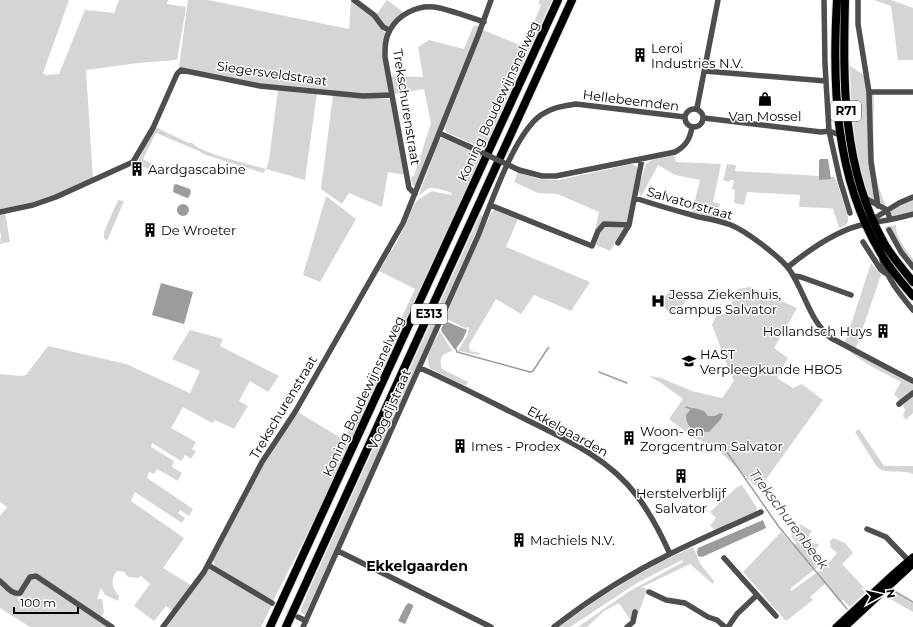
<svg xmlns="http://www.w3.org/2000/svg" width="913" height="627" viewBox="0 0 913 627" font-family="Montserrat,sans-serif">
	<style>
		.green { fill: #d5d5d5 }
		.water { fill: #9c9c9c }
		.lines { fill: none; stroke-linecap: round; stroke-linejoin: round }
		.stream { stroke: #9c9c9c; stroke-width: 1.5 }
		.minor-tunnel { stroke: #d9d9d9; stroke-width: 5.5; stroke-dasharray: 5.5 3; stroke-linecap: butt }
		.major-casing { stroke: #dbdbdb; stroke-width: 8 }
		.highway-casing { stroke: #dbdbdb; stroke-width: 10 }
		.minor { stroke: #4e4e4e; stroke-width: 5.5 }
		.major { stroke: #000; stroke-width: 7 }
		.highway { stroke: #000; stroke-width: 8 }
		.minor-bridge { stroke: #4e4e4e; stroke-width: 5.5 }
		.labels { text-anchor: middle; stroke-width: 3; stroke-linejoin: round; paint-order: stroke }
		.shield { fill: #fff; stroke: #4c4c4c; stroke-width: 1 }
		.shield-label { font-size: 12px; font-weight: bold; fill: #000 }
		.poi-label { font-size: 13px; fill: #000; stroke: #fff; text-anchor: start }
		.street-label { font-size: 13px; fill: #000; stroke: #fff }
		.water-label { font-size: 14px; font-style: italic; fill: #3d3d3d; stroke: #fff }
		.neighbourhood-label { font-size: 14px; font-weight: bold; fill: #000; stroke: #fff }
	</style>
	<rect width="100%" height="100%" fill="#fff"/>
	<!-- green -->
	<path class="green" d="M0,0H69L43,73L45,75L59,74L85,10L114,13L119,0H168L167,4L186,7L177,60L138,63L86,70L93,179L49,198L0,210Z
		M188,0H208L349,29L351,0H352L370,13L386,34L389,91L388,94H364L257,84L179,67Z
		M387,0L403,12L388,27L385,26L376,15Z
		M540,0H552L484,149L446,132L445,127L483,30L520,45L521,42L525,44L541,5L538,3Z
		M874,0H891L913,8V60H898L891,6Z
		M476,25L479,27L415,187L412,184L411,177L414,176L431,123L424,89L394,94L390,76L423,77L418,47L429,40L464,49L473,27Z
		M850,66L864,75L867,94H874C874,131 869,172 886,205C880,205 874,202 870,197C866,192 865,183 863,177C853,140 851,103 850,66Z
		M278,89L317,93L305,180L266,169L263,173L203,154L199,151L156,133L143,159L152,164L150,169L136,165L155,127L189,143H192C202,154 250,164 266,169L269,160Z
		M333,95L390,99L405,175L388,172L382,207L349,193L342,204L321,189Z
		M442,138L467,148L482,156L425,278L320,509L273,601L215,567L213,561L270,452L298,412L344,440L415,289L379,271L397,242L416,201L432,191L451,195L452,193C445,191 434,186 427,189C424,191 423,194 419,195L439,140Z
		M674,155L676,162L721,164L713,202L720,204L716,218L692,212L700,180L675,175L658,165L641,197L639,192V186L646,164L652,160Z
		M632,164L637,167V171L627,222H607L594,235L599,212L557,194L538,193L514,182L518,172L539,179L559,180Z
		M727,164L736,165L735,171L835,177L848,216V221L846,225L839,228L833,209L828,208L799,207L800,195L747,192L744,205L734,203L735,190L732,189L734,180H730V182L723,180Z
		M326,196L356,219L320,282L303,275Z
		M913,199V211L899,217H892L890,211L897,205Z
		M118,200L124,201L107,241L104,238V232Z
		M494,210H498L518,219L506,247L590,282L571,311L534,295L521,314L496,299L469,345L470,351L480,353L479,355L458,351L467,336L469,327L465,328L445,318L490,215Z
		M5,212L10,242L0,244L1,235L0,232V213Z
		M480,215L483,216L426,347L305,615L300,612L309,590Z
		M896,225C895,236 906,250 913,259V272L886,231L885,227Z
		M603,226L624,228L610,251L596,245Z
		M871,263L881,275L856,348L845,343Z
		M750,287L797,308L774,348L788,358L777,378L793,388L802,384L823,400L759,489L713,445L694,438L669,419L683,399L661,383L649,376L661,378L692,391L722,398L734,381L729,370L712,325L717,314H727L738,289Z
		M673,292L686,300L678,313C671,313 666,311 662,305L664,299L668,293Z
		M190,330L223,339L220,346L279,376L268,392L250,381L239,401L248,406L234,429L215,420L212,423L183,407L171,428L196,442L192,449L196,451L191,459L185,455L181,461L152,443L151,447L174,461L172,467L182,473L178,481L157,469L154,474L149,472L147,478L193,509L189,516L180,510L178,513L185,518L182,523L135,492L131,501L184,538L163,568L191,585L173,611L166,606L154,621L134,606L150,584L141,576L138,578L128,577L124,572L117,571C109,580 113,589 119,596L118,601L105,595L101,588L97,599H102L104,612L101,617L36,573H32L19,590L14,591L0,578V516L7,507L0,502V374L21,376L26,375L48,346L126,364L190,393L200,371L172,359Z
		M440,331L452,351C441,354 439,358 442,369L468,382L466,386L431,369C422,358 435,342 440,331Z
		M848,350L913,383V390L900,401L894,394L901,382C882,372 863,363 848,350Z
		M913,396V413L906,420L903,416L905,410L903,406L905,403Z
		M859,429L884,466H913V474C902,469 886,475 877,467L855,432Z
		M742,485L757,508L756,511L716,530L710,526L716,518L710,512L737,487Z
		M800,524L812,531L808,537L813,543L819,544L810,558L820,565L790,589L791,591L826,566L837,553L830,547L831,544L829,543L833,538L845,543L853,553L842,564L867,591L850,607L843,600L840,602L825,584L810,597L813,600L786,621L743,572L781,532L793,545L797,543L791,536Z
		M693,547L701,565L714,581L713,584L690,564L642,587L649,590L648,594L646,593L638,614L631,621L619,603L604,611L587,627H578L628,592L683,562L682,560L637,583L570,627H559C600,596 645,568 693,547Z
		M209,569L272,605L261,627H167Z
		M35,577L110,627H30L0,608V583L14,595L32,579Z
		M893,591L913,603V612L887,597Z"/>
	<!-- water -->
	<path class="water" d="M820,159H828L831,179L819,180V161Z
		M176,184L190,189L191,192L189,197L187,198L173,192L174,185Z
		M177 210a6 6 0 1 1 12 0a6 6 0 1 1-12 0Z
		M161,283L193,292L184,324L152,315Z
		M445,321L467,330L463,339L455,350L442,332L441,329Z
		M694,408L704,411L708,416H715L720,413L723,414L721,419L709,432C695,431 687,431 686,415L690,410Z
		M763,520L766,528L702,557L698,556L697,552L698,548Z
		M409,603L413,605V607L405,624L398,621L406,605Z"/>
	<g class="lines">
		<!-- stream -->
		<path class="stream" d="M456,349L457,352L530,372L533,371L548,348H549
			M599,372L627,383
			M686,407L692,409
			M714,443L724,448L779,527L847,609
			M892,592H896L913,602"/>
		<!-- minor-tunnel -->
		<path class="minor-tunnel" d="M272,603L294,615"/>
		<defs>
			<path id="major" d="M836,627L891,576L913,557
				M845,627L913,564"/>
			<path id="highway" d="M837,0C832,86 835,176 880,252C889,268 901,282 913,296
				M845,0C843,83 842,167 884,243C892,257 903,269 913,282
				M270,627L558,0
				M286,627L572,0"/>
		</defs>
		<!-- major casing -->
		<use href="#major" class="major-casing"/>
		<!-- highway casing -->
		<use href="#highway" class="highway-casing"/>
		<!-- minor -->
		<path class="minor" d="M354,0L374,15L383,27L389,30
			M824,0L825,64L829,131L840,180L850,213
			M858,0V24L869,92L871,162L878,206
			M704,71L826,81
			M869,92H913
			M697,108L718,0
			M685 118a9 9 0 1 1 18 0a9 9 0 1 1-18 0Z
			M704,118L821,132L829,131L840,135
			M439,133L468,146
			M519,170L542,176H556L675,152C686,146 690,139 692,127
			M415,194L409,188L385,57C385,48 385,38 390,30C398,15 417,5 434,7C448,9 469,17 484,22
			M635,198C656,205 677,211 699,217C710,219 721,221 731,225C746,231 779,256 789,269C805,292 809,320 831,338L913,381
			M865,198L887,210L890,219
			M490,205L592,246L598,231L604,224L629,225
			M0,212L33,205L56,197L133,162L153,128L177,74L181,70L260,86L363,96L392,95
			M870,221L899,203L913,197
			M889,230L901,252L913,267
			M863,242L881,270L887,274
			M618,243L629,225L642,159
			M882,260C888,280 900,294 913,310
			M788,267C810,249 837,230 865,224C881,221 897,219 913,214
			M794,276L801,277L851,295
			M420,368C454,383 487,400 521,417C563,438 608,457 637,496C650,513 661,534 670,554
			M899,404L913,393
			M867,529L886,537L909,561
			M338,551L491,627
			M724,558L776,616
			M208,565L272,603
			M0,581C6,586 12,595 20,593L30,577L36,576L112,627
			M649,592L666,600L685,603L708,617L717,620L725,627
			M298,617L306,621
			M163,627L204,572L262,462L295,412L403,223L478,36L491,0
			M303,627L478,236C491,204 514,134 541,115C552,107 564,106 576,104L685,117
			M554,627C590,599 629,574 670,554C700,539 731,526 761,512
			M627,627L633,622L635,612
			M728,627L737,614L757,595"/>
		<!-- major -->
		<use href="#major" class="major"/>
		<!-- highway -->
		<use href="#highway" class="highway"/>
		<!-- minor-bridge -->
		<path class="minor-bridge" d="M468,146L519,170"/>
	</g>
	<!-- icons -->
	<defs>
		<symbol id="building-bare" viewBox="-9 -9 18 18"><path d="M-4-6H4V6H1V3H-1V6H-4ZM-2.5-4.3h1.7v1.8h-1.7ZM.8-4.3h1.7v1.8H.8ZM-2.5-1h1.7V.8h-1.7ZM.8-1h1.7V.8H.8Z" fill="#000" stroke="#fff" stroke-width="2.5" paint-order="stroke"/></symbol>
		<symbol id="shop-bare" viewBox="-9 -9 18 18"><path d="M-5-2.5h2.3a2.7 3.5 0 0 1 5.4 0H5L5.5 6h-11ZM-1.5-2.5h3a1.5 2.3 0 0 0-3 0Z" fill="#000" stroke="#fff" stroke-width="2.5" paint-order="stroke"/></symbol>
		<symbol id="hospital-bare" viewBox="-9 -9 18 18"><path d="M-5-5h3v3.5h4V-5h3V5h-3V1.5h-4V5h-3Z" fill="#000" stroke="#fff" stroke-width="2.5" paint-order="stroke"/></symbol>
		<symbol id="school-bare" viewBox="-9 -9 18 18"><path d="M0-5L7-2L0 1L-7-2ZM-4 1L0 2.5L4 1V4Q0 6-4 4Z" fill="#000" stroke="#fff" stroke-width="2.5" paint-order="stroke"/></symbol>
	</defs>
	<g fill-rule="evenodd">
		<use href="#building-bare" x="630" y="45" width="20" height="20"/>
		<use href="#shop-bare" x="755" y="89" width="20" height="20"/>
		<use href="#building-bare" x="127" y="159" width="20" height="20"/>
		<use href="#building-bare" x="140" y="220" width="20" height="20"/>
		<use href="#hospital-bare" x="648" y="291" width="20" height="20"/>
		<use href="#building-bare" x="873" y="321" width="20" height="20"/>
		<use href="#school-bare" x="679" y="351" width="20" height="20"/>
		<use href="#building-bare" x="619" y="428" width="20" height="20"/>
		<use href="#building-bare" x="450" y="436" width="20" height="20"/>
		<use href="#building-bare" x="671" y="466" width="20" height="20"/>
		<use href="#building-bare" x="509" y="530" width="20" height="20"/>
	</g>
	<g class="labels">
		<!-- shield labels -->
		<g class="shield">
			<rect x="831" y="101" width="30" height="20" rx="3"/>
			<rect x="411" y="304" width="36" height="20" rx="3"/>
		</g>
		<g class="shield-label">
			<text x="846" y="115">R71</text>
			<text x="429" y="318">E313</text>
		</g>
		<!-- poi labels -->
		<g class="poi-label">
			<text x="651" y="53">Leroi<tspan x="651" dy="15">Industries N.V.</tspan></text>
			<text x="765" y="121" text-anchor="middle">Van Mossel</text>
			<text x="148" y="174">Aardgascabine</text>
			<text x="161" y="235">De Wroeter</text>
			<text x="669" y="299">Jessa Ziekenhuis,<tspan x="669" dy="15">campus Salvator</tspan></text>
			<text x="872" y="336" text-anchor="end">Hollandsch Huys</text>
			<text x="700" y="359">HAST<tspan x="700" dy="15">Verpleegkunde HBO5</tspan></text>
			<text x="640" y="436">Woon- en<tspan x="640" dy="15">Zorgcentrum Salvator</tspan></text>
			<text x="471" y="451">Imes - Prodex</text>
			<text x="681" y="498" text-anchor="middle">Herstelverblijf<tspan x="681" dy="15">Salvator</tspan></text>
			<text x="530" y="545">Machiels N.V.</text>
		</g>
		<!-- street labels -->
		<g class="street-label">
			<text transform="translate(272 73) rotate(8)" y="5">Siegersveldstraat</text>
			<text transform="translate(631 100) rotate(7)" y="5">Hellebeemden</text>
			<text transform="translate(498 101) rotate(-65)" y="5">Koning Boudewijnsnelweg</text>
			<text transform="translate(407 107) rotate(81)" y="5">Trekschurenstraat</text>
			<text transform="translate(690 203) rotate(16)" y="5">Salvatorstraat</text>
			<text transform="translate(363 396) rotate(-65)" y="5">Koning Boudewijnsnelweg</text>
			<text transform="translate(283 407) rotate(-59)" y="5">Trekschurenstraat</text>
			<text transform="translate(389 409) rotate(-66)" y="5">Voogdijstraat</text>
			<text transform="translate(568 431) rotate(29)" y="5">Ekkelgaarden</text>
		</g>
		<!-- water labels -->
		<g class="water-label">
			<text transform="translate(789 519) rotate(53)" y="5">Trekschurenbeek</text>
		</g>
		<!-- neighbourhood labels -->
		<g class="neighbourhood-label">
			<text x="417" y="571">Ekkelgaarden</text>
		</g>
	</g>
	<!-- north arrow -->
	<g transform="translate(881 595) rotate(82)" stroke="#ffffff" stroke-width="3" paint-order="stroke">
	<path d="M0-3L7 15L0 10L-7 15Z" fill="#000000"/>
	<text y="-6" font-size="11" font-weight="bold" text-anchor="middle" fill="#000000">N</text>
	</g>
	<!-- scale -->
	<path d="M14 607v6h64v-6" fill="none" stroke="#000000" stroke-width="2"/>
	<text x="20" y="607" font-size="12" fill="#000000" stroke="#ffffff" stroke-width="3" paint-order="stroke">100 m</text>
</svg>
